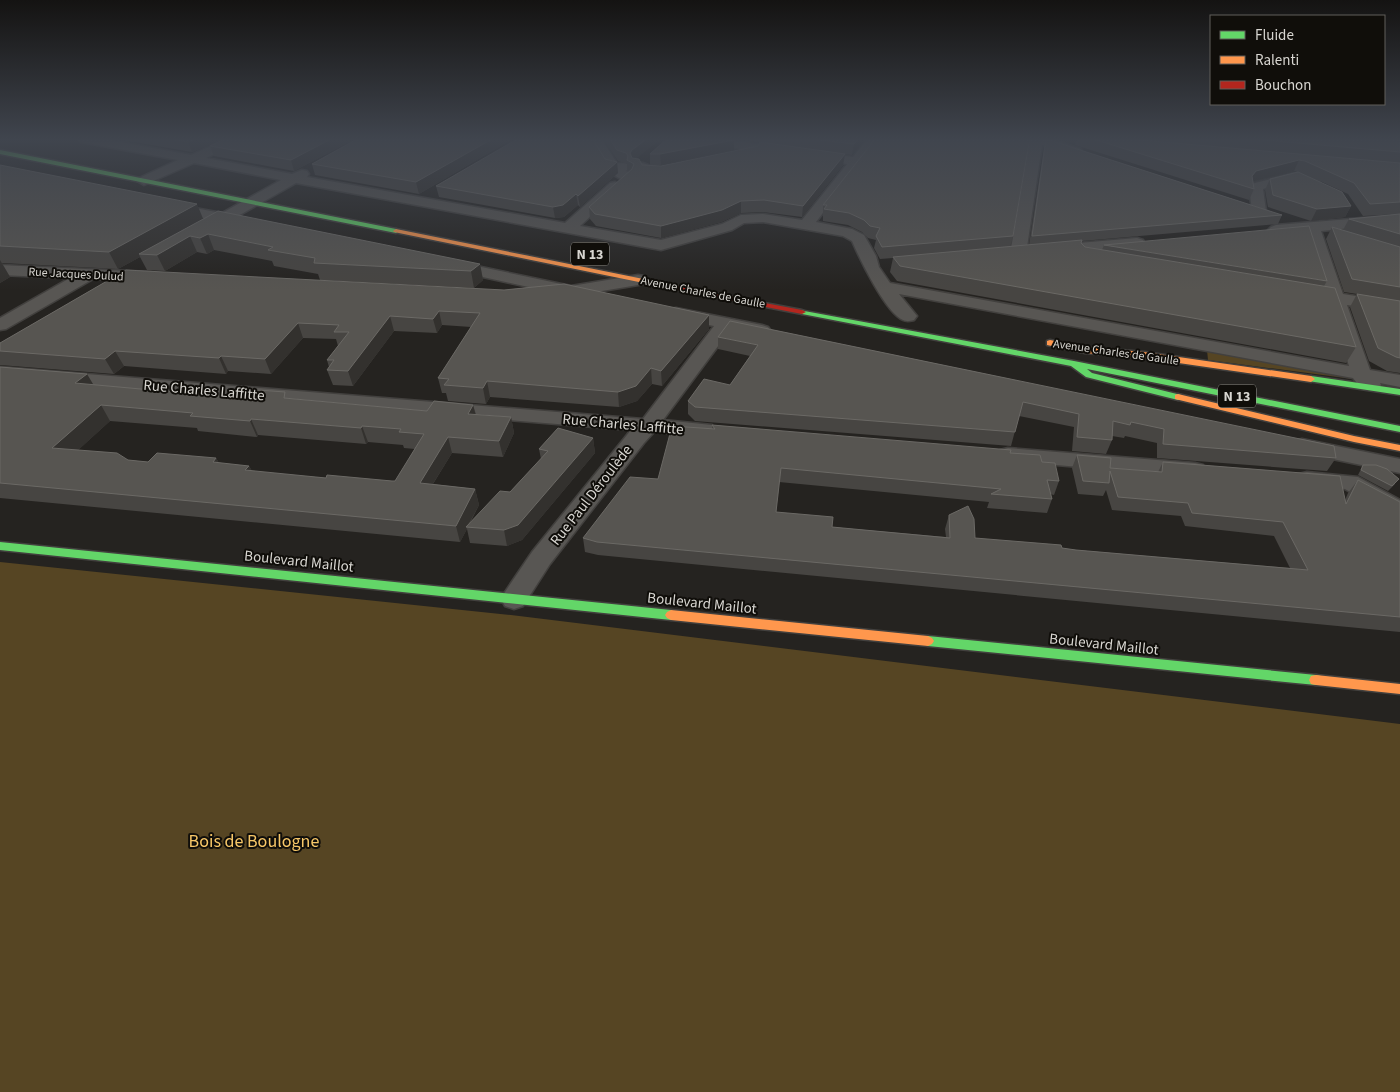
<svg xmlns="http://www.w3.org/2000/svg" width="1400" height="1092" viewBox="0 0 1400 1092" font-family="'Source Sans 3',sans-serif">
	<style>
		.green { fill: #564523 }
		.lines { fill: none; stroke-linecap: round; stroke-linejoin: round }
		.street-casing { stroke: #42403e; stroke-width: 3 }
		.fast-casing { stroke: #42403e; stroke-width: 3 }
		.slow-casing { stroke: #42403e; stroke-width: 3 }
		.jam-casing { stroke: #42403e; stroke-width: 3 }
		.street { fill: #585653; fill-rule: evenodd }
		.fast { fill: #63d668; fill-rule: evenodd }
		.slow { fill: #ff974d; fill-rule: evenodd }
		.jam { fill: #b3261e; fill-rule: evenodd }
		.wall { fill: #474542; fill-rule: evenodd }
		.shaded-wall { fill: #33312e }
		.building { fill: #575551; stroke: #6b6965; fill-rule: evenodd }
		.labels { text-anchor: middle; stroke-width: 4; stroke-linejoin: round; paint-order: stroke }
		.far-street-label { font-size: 12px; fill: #d8d6d1; stroke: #100e0a }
		.shield { fill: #100e0a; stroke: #9c9a95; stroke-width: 1 }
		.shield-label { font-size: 14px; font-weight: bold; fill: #d8d6d1 }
		.street-label { font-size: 15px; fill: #d8d6d1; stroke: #100e0a }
		.near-park-label { font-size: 18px; fill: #f7c768; stroke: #100e0a }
	</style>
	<rect width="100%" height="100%" fill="#252320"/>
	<!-- green -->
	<path class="green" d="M1207,350L1352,378L1353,379L1208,360Z
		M0,562L511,615L1400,724V1092H0Z"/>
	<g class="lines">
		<defs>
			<path id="street" d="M75,138H99L191,155L229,138H244L242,141L206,158L292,174L302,170L307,171L309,174L307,177L565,223L610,183L615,182L622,186L620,189L580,226L661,240L722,224L741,215L763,214L802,220L847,164L690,142L686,141L684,138H714L853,157L868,138H880L816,222L852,229L864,235L876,256L879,267L890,283L1349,366L1329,302L1299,297L1296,293L1299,289L1305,288L1325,291L1306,232L1276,235L1271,233L1268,230L1271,227L1276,225L1400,215V223L1321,231L1343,294L1400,303V313L1347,305L1370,370L1400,375V387L1380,383L1381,385L1378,389C1367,392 1360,388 1353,378L899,294L917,316L914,320C910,321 907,322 903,320C885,312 860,259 852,241L843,236L763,222L744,223L732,230L661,250L296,183L238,216L248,219L250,222L248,225L243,226L167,211L162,210L160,207L162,204L167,203L222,213L281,180L194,163L144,185L137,181L139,178L178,160L81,142Z
				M589,138H601L617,163C631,165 644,157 655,171C645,183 621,184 611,172L612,170L607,169ZM632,169L640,170L633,172L625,171Z
				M1026,138H1048L1081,149L1082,152L1076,156L1042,145L1026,254L1024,257H1012L1010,254L1030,141Z
				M1294,173L1308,181L1306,184L1301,185L1292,182L1263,189L1266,211L1264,214H1254L1252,211L1249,187L1251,184Z
				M1137,238L1143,240L1145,243L1143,246L1055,255L1049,253L1047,250L1049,247L1055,245Z
				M448,260L571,286L638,275L644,276L646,280L644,284L590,293L587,297C579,299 566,298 558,296L556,293L442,268L440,265L442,262Z
				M0,265L150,272L156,273L158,277L156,281L150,282L93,279L6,329L0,330V318L70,278L0,275Z
				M676,308L762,325L768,327L771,331L768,335L762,337L730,330L663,420L712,425L715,430L712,435L704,436L654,432L644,443L550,564L523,606L514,609L505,606L501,599L505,592L532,552L631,430L0,379V367L643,419L714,326L670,317L667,313L670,309Z
				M1302,439L1400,459V473L1294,451L1291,446L1294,441Z
				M1008,448L1195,463L1203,465L1206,470L1203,475L1195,477L1000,460L997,455L1000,450Z
				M1307,472L1358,477L1400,500V518L1392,516L1345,489L1299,484L1296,479L1299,474Z"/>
			<path id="fast" d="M0,150L396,229L399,231L396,233L0,154Z
				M799,310L1074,361L1400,426V432L1087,369L1092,373L1181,395V399L1178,400L1086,377L1071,366L802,314L798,312Z
				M1311,376L1400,389V395L1308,381L1307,379Z
				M0,542L671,610L675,612L677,615L675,618L671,620L0,550Z
				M928,636L1316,675L1321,676L1323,680L1321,684L1316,685L928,646L924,644L922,641L924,638Z"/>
			<path id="slow" d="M396,229L678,286L682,288L678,290L394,232L393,231Z
				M1050,340L1085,347L1144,352L1311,376L1315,379L1311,382L1144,358L1085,353L1047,345V341Z
				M1178,394L1354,436L1400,445V451L1354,442L1175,399V395Z
				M671,610L928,636L932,638L934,641L932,644L928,646L671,620L667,618L665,615L667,612Z
				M1316,675L1400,684V694L1316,685L1311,684L1309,680L1311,676Z"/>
			<path id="jam" d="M675,286L802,310L806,312L802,314L678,290H675Z"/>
		</defs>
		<!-- street casing -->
		<use href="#street" class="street-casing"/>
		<!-- fast casing -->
		<use href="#fast" class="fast-casing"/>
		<!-- slow casing -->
		<use href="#slow" class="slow-casing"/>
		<!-- jam casing -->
		<use href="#jam" class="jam-casing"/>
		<!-- street -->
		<use href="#street" class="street"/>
		<!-- fast -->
		<use href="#fast" class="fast"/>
		<!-- slow -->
		<use href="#slow" class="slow"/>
		<!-- jam -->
		<use href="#jam" class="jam"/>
	</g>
	<!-- wall -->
	<path class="wall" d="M111,138H225L192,152Z
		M356,138L294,171L214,156L210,146Z
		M514,138L419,194L315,175L312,164Z
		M602,138H662L636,158L642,165H650V154L734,140V150L661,165H651L661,166L758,146L760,142L725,138H866L852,155L773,144L845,154L843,165L802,217L763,212L741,213L721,222L661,238L596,226L590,219L589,207L629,172L627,171V164L618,161Z
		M876,138L1013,236L1010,247L1029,245L1044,147L1046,139L1282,215L1278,224L1082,241L1081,243L1085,247L1102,250L1104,245L1327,281L1324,286L1356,347L1346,363L897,281L890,272L893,258L880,259L874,248L876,240L868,238L862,232L848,225L823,221V205Z
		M1053,138H1062L1061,140Z
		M1077,138H1118L1400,163V373L1387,371L1369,361L1350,307L1357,294L1344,292L1326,239L1332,227L1343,230L1349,219L1399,214L1363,216L1348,194L1320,181L1351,206L1345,217L1311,221L1268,207L1265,190L1270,179L1297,172L1294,171L1253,182L1254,189L1249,200L1075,145Z
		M1119,138H1400V163Z
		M605,159L617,162L618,173L580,207L578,205L564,217L555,218L439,197L436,186Z
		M0,165L203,219L480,264L483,280L474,288L320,280L318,274L274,266L272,261L214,250L207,254L197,252L165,271L147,270L140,257L118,269L2,263L10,277L0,283Z
		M126,270L709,329L662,386L652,384L637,401L619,407L490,397L486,404L448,401L446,393H442L438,378L471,327L442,325L437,333L394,331L353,386L333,385L327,370L329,367L327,360L338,346L336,339L303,338L271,374L228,371L226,374L124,366L114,374L0,365V343Z
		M718,337L1336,458L1327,471L1157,458V443L1125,436L1124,438L1112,436V440L1106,454L1072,451L1074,427L1019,416L1011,446L695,421L688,414V401L730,385L750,356L718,349Z
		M0,367L94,385L250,399L287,398L427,411L473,405L476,414L511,417L514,433L503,457L452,453L433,484L475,489L479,505L469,525L510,492L541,459L539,449L593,438L595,453L522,540L507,546L470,543L467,529L460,542L0,498ZM110,421L197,428L198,431L257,437L258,435L366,444L368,442L403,445L404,448L415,449L395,481H392L326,478L252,471L249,466L219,463L216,458L148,462L128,460L78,450Z
		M712,425L1010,453L1042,462L1059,481L1054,495L1050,494L1052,499L1047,513L987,508L989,502L779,482L776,512L832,527L946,537L945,529L949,515L975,538L1076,550L1290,568L1274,536L1185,526L1181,516L1112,510L1106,490L1103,496L1078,494L1072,468L1077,455L1110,468L1158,472L1163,462L1345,500L1348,493L1358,480L1400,502V632L598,555L585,552L583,538L658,479L712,429Z
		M1363,465L1395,484L1388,491L1358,475Z"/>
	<!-- shaded-wall -->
	<path class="shaded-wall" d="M197,138H225L192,152L188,142Z
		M333,138H356L294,171L291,160Z
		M494,138H514L419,194L416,182Z
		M648,138H662L633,161L630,153L632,150Z
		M859,138H866L852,155L854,144Z
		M734,140V150L661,165L660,154Z
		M845,154L843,165L802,217L803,206Z
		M1299,160L1294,171L1251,182L1247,187L1252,176L1256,171Z
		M617,162L618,173L580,207L578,196Z
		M576,194L578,205L564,217L555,218L553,207Z
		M741,201V213L721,222L661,238V226Z
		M197,204L204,221L139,254L140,257L118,269L109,252Z
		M1351,206L1345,217L1311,221L1317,209Z
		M208,234L214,250L207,254L200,238Z
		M190,236L197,252L165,271L157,255Z
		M0,260L10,277L0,283Z
		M480,264L483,280L474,288L471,271Z
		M439,311L442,325L437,333L433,319Z
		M709,315V329L662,386L661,371Z
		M390,316L394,331L353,386L348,371Z
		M298,323L303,338L271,374L265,359Z
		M115,351L124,366L114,374L105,359Z
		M221,356L228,371L226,374L219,358Z
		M651,368L652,384L637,401L619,407L618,392Z
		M87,374L96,389L75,383Z
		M487,381L490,397L486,404L483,388Z
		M101,405L110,421L63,464L52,448Z
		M473,405L477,420L468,414Z
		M511,417L514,433L503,457L499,441Z
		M251,419L258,435L257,437L250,421Z
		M362,426L368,442L366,444L361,428Z
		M448,437L452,453L424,498L420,483Z
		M593,438L595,453L522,540L507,546L504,530Z
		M216,458L225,474L213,462Z
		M249,466L257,481L245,470Z
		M475,489L479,505L467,527H466L467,529L460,542L456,526Z"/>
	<!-- building -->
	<path class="building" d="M166,138H197L188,142Z
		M227,138H333L291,160L210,146Z
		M359,138H494L416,182L312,164Z
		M519,138H592L605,159L617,162L578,196L576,194L563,205L553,207L436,186Z
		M609,138H648L632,150L630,153L632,158L639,159L642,165L661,166L758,146L760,142L845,154L803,206L764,200L741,201L722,210L661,226L595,214L589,207L632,169L634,164L627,160L628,156L626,153L617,150Z
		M668,138H721L734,140L660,154H650Z
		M804,138H859L854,144Z
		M876,138H1030L1013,236L882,247L876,236L880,228L870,226L864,220L849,213L824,209L827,205H823Z
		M1090,138H1118L1400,163V202L1370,204L1354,183L1305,161L1299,160L1256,171L1252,176L1254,189Z
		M1241,138H1379L1380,139V138H1400V152Z
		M1046,139L1282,215L1032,236Z
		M0,165L197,204L109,252L0,246Z
		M1298,172L1342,192L1351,206L1317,209L1273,195L1270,179Z
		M218,211L480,264L471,271L314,263L315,258L268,250L273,247L208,234L200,238L190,236L157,255L139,254Z
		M1400,214V234L1349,219Z
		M1309,226L1327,281L1104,245Z
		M1332,227L1400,247V287L1352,279Z
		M1082,240L1081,243L1085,247L1335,288L1356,347L900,266L893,257Z
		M126,270L504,290L564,284L709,315L661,371L651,368L636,386L618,392L487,381L483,388L444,385L449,379L438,378L480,313L439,311L433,319L390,316L348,371L327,370L334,360H327L349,332H334L339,325L298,323L265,359L221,356L219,358L115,351L105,359L0,351V343Z
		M1357,294L1400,301V358L1396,357L1378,348Z
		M730,321L1334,446L1336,458L1163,444L1164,429L1131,422L1130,425L1113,421L1112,440L1077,437L1079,414L1023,402L1015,432L695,407L688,401L704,379L730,385L758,345L718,337Z
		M0,367L87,374L75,383L250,399L258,390L285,392L284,398L427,411L434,401L473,405L468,414L511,417L499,441L448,437L420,483L475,489L456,526L0,483ZM101,405L193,413L190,416L250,421L251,419L361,428L362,426L401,429L399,432L424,434L395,481H392L327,475L326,478L245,470L249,466L213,462L216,458L157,453L148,462L128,460L117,453L52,448Z
		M712,425L1011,450L1010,453L1040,455L1042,462L1055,463L1059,481L1047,480L1052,499L991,494L1001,489L781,468L776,512L833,517L832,527L950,538L949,515L968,506L974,519L975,538L1061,545L1062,548L1076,550L1308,570L1283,522L1192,513L1188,503L1118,497L1110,471L1109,483L1083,481L1077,455L1111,458L1110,468L1162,472L1163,462L1340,476L1346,504L1358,480L1400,502V617L597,542L583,538L630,477L658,479L672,426L715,429Z
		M558,428L593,438L518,525L504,530L466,527L500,491L510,492L548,451L539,449Z
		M1363,465H1376L1387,469L1399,479L1392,486L1361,470Z"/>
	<!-- sky -->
	<linearGradient id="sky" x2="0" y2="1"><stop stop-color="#141312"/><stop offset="0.48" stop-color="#40454e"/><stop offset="1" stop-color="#40454e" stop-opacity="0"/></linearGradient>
	<rect width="1400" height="290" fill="url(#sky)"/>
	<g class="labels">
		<!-- far-street labels -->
		<g class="far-street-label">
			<text transform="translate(76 274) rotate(3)" y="4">Rue Jacques Dulud</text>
			<text transform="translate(703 292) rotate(11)" y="4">Avenue Charles de Gaulle</text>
			<text transform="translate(1116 352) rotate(8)" y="4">Avenue Charles de Gaulle</text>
		</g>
		<!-- shield labels -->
		<g class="shield">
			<rect x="571" y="242.5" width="38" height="23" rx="4"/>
			<rect x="1218" y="384.5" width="38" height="23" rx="4"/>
		</g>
		<g class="shield-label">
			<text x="590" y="259">N 13</text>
			<text x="1237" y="401">N 13</text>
		</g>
		<!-- street labels -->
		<g class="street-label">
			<text transform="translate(204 390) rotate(5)" y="5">Rue Charles Laffitte</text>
			<text transform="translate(623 424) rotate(5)" y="5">Rue Charles Laffitte</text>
			<text transform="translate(591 495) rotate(-52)" y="5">Rue Paul Déroulède</text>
			<text transform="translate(299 561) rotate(6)" y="5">Boulevard Maillot</text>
			<text transform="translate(702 603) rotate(6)" y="5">Boulevard Maillot</text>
			<text transform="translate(1104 644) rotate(6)" y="5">Boulevard Maillot</text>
		</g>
		<!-- near-park labels -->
		<g class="near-park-label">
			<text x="254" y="847">Bois de Boulogne</text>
		</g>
	</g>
	<!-- legend -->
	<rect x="1210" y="15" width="175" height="90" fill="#100e0a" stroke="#605e5a"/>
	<rect x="1220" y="31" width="25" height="8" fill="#63d668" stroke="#605e5a"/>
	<text x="1255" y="40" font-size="15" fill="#d8d6d1">Fluide</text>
	<rect x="1220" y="56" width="25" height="8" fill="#ff974d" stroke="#605e5a"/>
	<text x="1255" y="65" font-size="15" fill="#d8d6d1">Ralenti</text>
	<rect x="1220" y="81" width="25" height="8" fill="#b3261e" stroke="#605e5a"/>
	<text x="1255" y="90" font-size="15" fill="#d8d6d1">Bouchon</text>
</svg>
